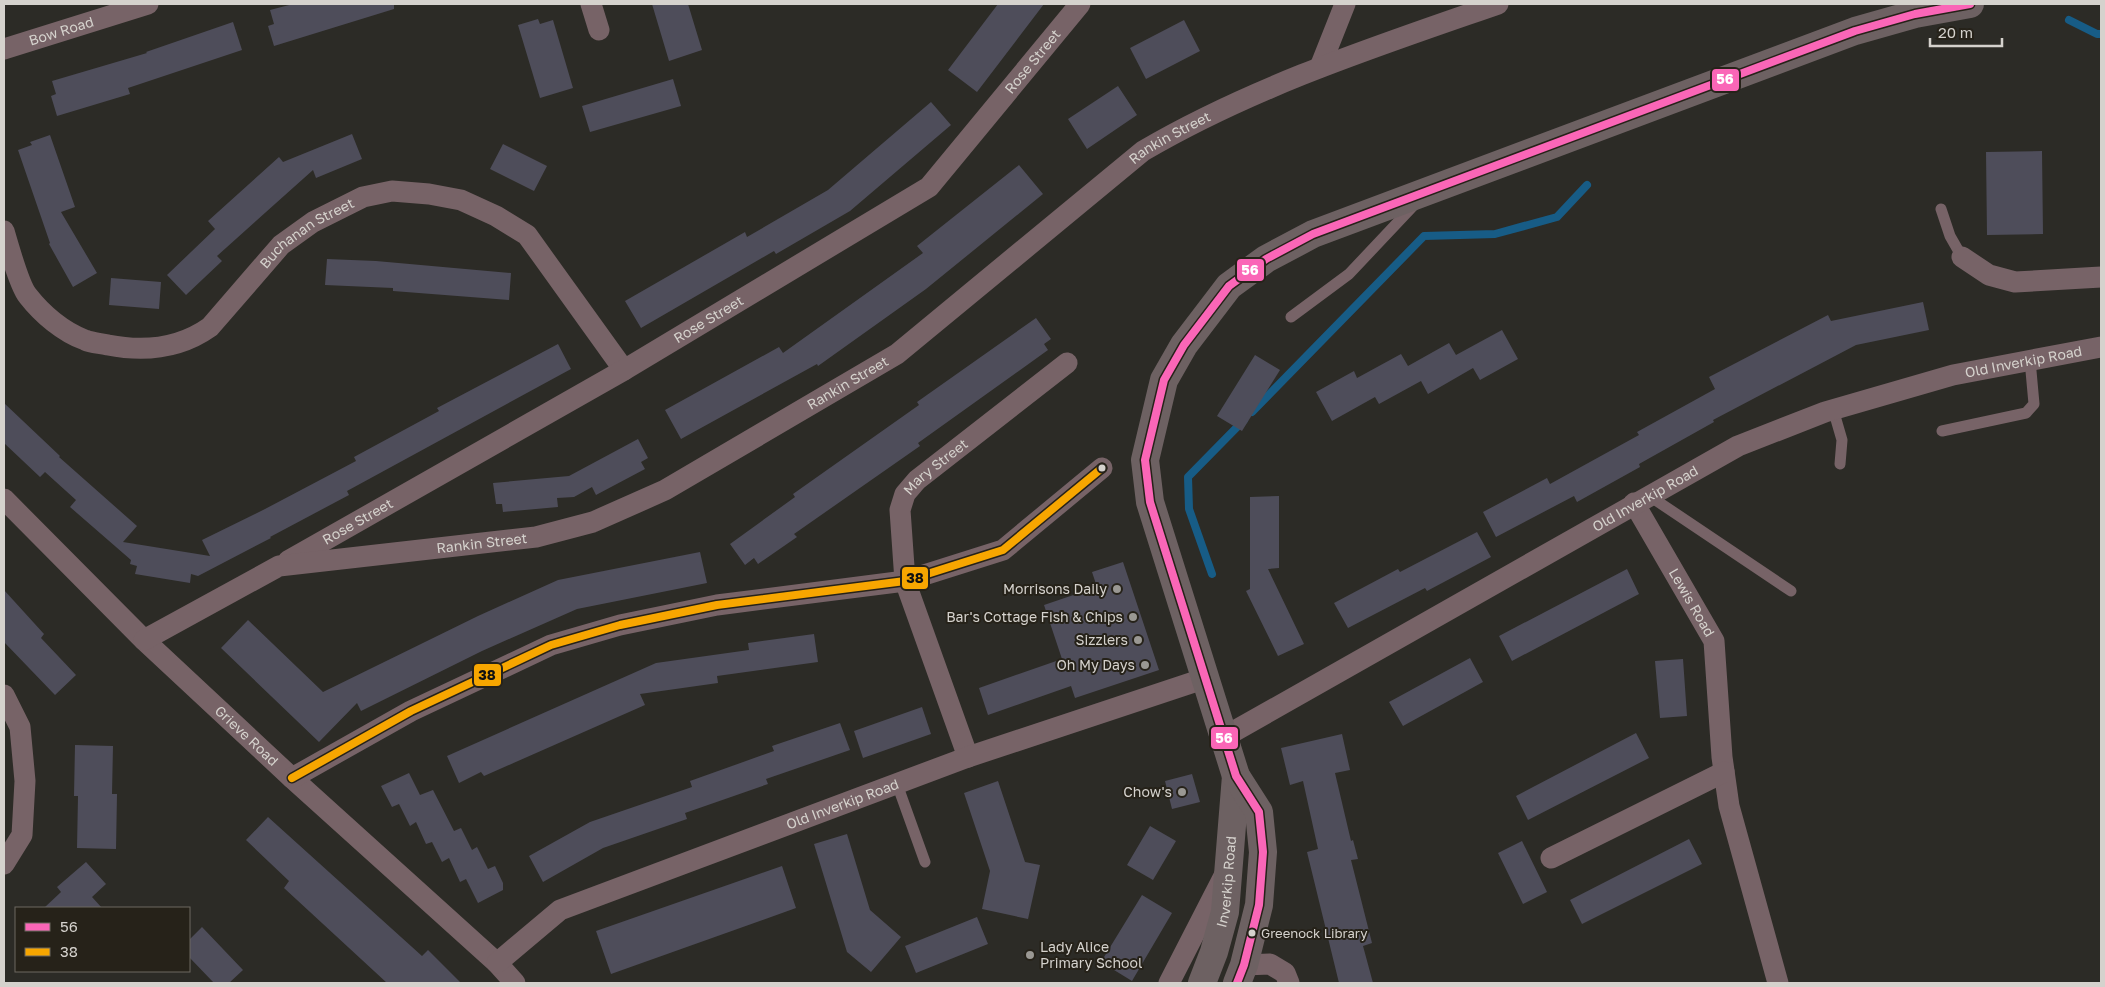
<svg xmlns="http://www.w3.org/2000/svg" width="2105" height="987" viewBox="0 0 2105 987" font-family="'Golos Text',sans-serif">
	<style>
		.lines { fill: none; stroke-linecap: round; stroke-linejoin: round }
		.stream { stroke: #175c86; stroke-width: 8 }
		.building { fill: #4e4d5a }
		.lane { stroke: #776367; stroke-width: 11 }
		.street { stroke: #776367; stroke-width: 21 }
		.highway { stroke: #6d6162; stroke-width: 28 }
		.bus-1-casing { stroke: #262219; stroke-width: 11 }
		.bus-2-casing { stroke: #262219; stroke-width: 11 }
		.bus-1 { stroke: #fa66b7; stroke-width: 8 }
		.bus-2 { stroke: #f7a600; stroke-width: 8 }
		.bus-dot { fill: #d5d2cd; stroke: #262219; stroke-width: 2 }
		.poi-dot { fill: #9a9893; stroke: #262219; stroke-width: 2 }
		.labels { text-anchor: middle; stroke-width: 4; stroke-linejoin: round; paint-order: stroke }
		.bus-label { font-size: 13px; fill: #d5d2cd; stroke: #262219; text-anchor: start }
		.street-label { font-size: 14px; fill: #d5d2cd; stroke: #262219 }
		.poi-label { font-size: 14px; fill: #d5d2cd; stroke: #262219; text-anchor: end }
		.line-badge { stroke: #262219; stroke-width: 2 }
		.badge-label { font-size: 14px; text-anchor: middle; font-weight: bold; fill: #fff }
		.pale-badge-label { font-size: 14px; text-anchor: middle; font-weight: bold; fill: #111 }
	</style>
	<rect width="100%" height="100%" fill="#2c2b26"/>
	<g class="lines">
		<!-- stream -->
		<path class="stream" d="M2069,20L2097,34H2101
			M1252,412L1424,236L1495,234L1557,217L1587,185
			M1212,574L1189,509L1188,477L1244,420"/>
	</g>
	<!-- building -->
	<path class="building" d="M293,4H394V9L274,46L268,26L274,24L270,10Z
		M652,4H688L702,50L669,61Z
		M998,4H1044L977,92L948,70Z
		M538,19L540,24L553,20L573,88L540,98L518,25Z
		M1184,20L1200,51L1146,79L1130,48Z
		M233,22L242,50L128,88L130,94L57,116L51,96L56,94L52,81L147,53L146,52Z
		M673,79L681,106L590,132L582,106Z
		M1118,86L1137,115L1087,149L1068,119Z
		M931,102L951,125L850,211L776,254L774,251L641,328L625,301L745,232L747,237L828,190Z
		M352,134L362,159L316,178L313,170L217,256L222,261L186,295L167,275L215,229L208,221L279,157L283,162Z
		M50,135L75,207L61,212L97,273L73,287L49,244L50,243L18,150L32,145L30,142Z
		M503,144L547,166L534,191L490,169Z
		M2042,151L2043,234L1987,235L1986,152Z
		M1019,165L1043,194L926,289L818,366L817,364L681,439L665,410L779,347L783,353L923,253L917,246Z
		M327,259L376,261L511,273L509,300L393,291V288L325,285Z
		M111,278L161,282L159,309L109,305Z
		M1923,302L1929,330L1856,345L1713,420L1714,422L1639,464L1640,467L1577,502L1574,496L1496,537L1483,512L1547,478L1550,484L1639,435L1637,432L1715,389L1709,377L1828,315L1831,321Z
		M1036,318L1051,339L1044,344L1048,350L918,443L920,446L794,534L797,537L758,564L754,558L745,565L730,544L795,497L793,494L919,405L917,402Z
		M1502,330L1518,359L1480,380L1473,368L1428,394L1421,381L1379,404L1375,397L1332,421L1316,392L1354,371L1357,378L1401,354L1408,366L1449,343L1456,355Z
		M558,344L571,369L347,491L349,495L270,537L271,538L198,576L191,574L190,583L135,574L137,566L130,564L131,560L70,507L76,500L45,472L40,477L4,443V403L60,456L59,457L137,526L123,542L210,556L202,540L265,509L356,461L354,457L439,411L437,408Z
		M1255,355L1280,370L1242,431L1217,416Z
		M638,439L648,458L641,462L645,469L596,495L592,487L574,497L557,498L558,507L503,512L502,504H496L493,483L569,476Z
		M1279,496V568L1268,569L1304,644L1278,656L1246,591L1250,589V497Z
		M1477,532L1491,557L1427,591L1425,588L1348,628L1334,603L1398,569L1400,572Z
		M700,552L707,583L577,609L482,651L361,711L357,703L319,742L221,648L248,620L323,692L478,616L558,580Z
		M1123,562L1159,670L1075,698L1071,686L988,715L979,688L1062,659L1044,605L1097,587L1092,572Z
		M1627,569L1639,594L1512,661L1499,636Z
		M4,590L44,634L41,638L76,675L55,695L4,642Z
		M814,634L818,662L717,676L718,683L640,694L645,705L484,776L481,772L459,783L447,756L656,663L749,650L748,643Z
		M1470,658L1483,682L1403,726L1389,702Z
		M1683,659L1687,716L1660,718L1655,661Z
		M922,707L931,734L863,758L854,731Z
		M840,723L850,750L766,779L768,784L685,813L687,819L603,848L543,882L529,856L590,822L692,787L690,781L774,751L772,746Z
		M1636,733L1649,758L1528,820L1516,796Z
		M1342,734L1350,770L1335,773L1351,841L1353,840L1358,859L1351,860L1372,943L1363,946L1373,983H1339L1307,852L1318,849L1303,781L1290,785L1281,748Z
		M75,745L113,746L112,794H117L116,849L77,848L78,796H74Z
		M409,773L420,795L433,790L454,831L461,828L472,850L477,847L488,869L495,866L503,883V890L478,903L466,879L460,882L449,858L442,862L432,842L426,844L416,822L410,826L399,804L392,807L381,786Z
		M1192,774L1200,802L1172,809L1165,781Z
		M998,781L1025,862L1040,865L1028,919L982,909L990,871L964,793Z
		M268,817L422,956L428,950L461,983H387L284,888L289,881L246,840Z
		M1150,826L1176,841L1153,880L1127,865Z
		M847,834L870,910L901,937L871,972L847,952L814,844Z
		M1689,839L1702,864L1582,924L1570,900Z
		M1522,841L1547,892L1523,904L1498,853Z
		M86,862L106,884L92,897L102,908H44L61,892L57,887Z
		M782,866L796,908L611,974L596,931Z
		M1142,895L1172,913L1132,981L1101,962Z
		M977,917L988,944L916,973L905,946Z
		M202,927L243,970L229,983H214L189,957V940Z"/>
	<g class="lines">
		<!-- lane -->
		<path class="lane" d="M1941,209L1950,236L1962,257
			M1291,317L1349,274L1415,204
			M1833,409L1842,440L1840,464
			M1942,431L2026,413L2034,404L2030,360
			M1648,495L1791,591
			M897,784L925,862"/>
		<!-- street -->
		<g class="street">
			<path d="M591,4L599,30"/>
			<path id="s1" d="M4,49L148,4"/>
			<path d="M1320,67L1345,4"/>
			<path id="s2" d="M4,231C8,245 20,287 28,296C42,314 63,332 85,340C92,343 100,343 108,345C144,352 179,349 210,327L281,245L313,222L363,197L392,191L429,194L461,200L496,216L527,235L624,370"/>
			<path d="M1962,257L1989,275L2015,282L2101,277"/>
			<path id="s3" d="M4,499L144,640L292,778L497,963L515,983"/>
			<path id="s4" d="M1634,503L1714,641L1722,757L1729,806L1778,983"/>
			<path id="s5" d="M288,561L624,370L929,187L1080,4"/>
			<path id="s6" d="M144,640L279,566L536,537L593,522L665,490L897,354L1143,151C1254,86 1377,46 1498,4"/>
			<path d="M4,695L20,727L25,781L22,835L4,864"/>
			<path id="s7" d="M1224,737L1738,446L1825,412L1953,375L2101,347"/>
			<path id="s8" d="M968,757L905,581L900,510L905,494L917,480L1067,363"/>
			<path d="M292,778L411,711L551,645L620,625L717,605L905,581L1003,550L1102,468"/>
			<path d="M1551,858L1724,772"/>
			<path id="s9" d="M497,963L560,910L968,757L1206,678"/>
			<path d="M1244,965L1270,964L1285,973L1289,983"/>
			<path d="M1169,983L1226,872"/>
		</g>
		<!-- highway -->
		<g class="highway">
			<path id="s10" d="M1202,983L1214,952L1225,912L1236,776"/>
			<path d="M1237,983L1244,965L1259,905L1263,852L1259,812L1236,776L1150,502L1145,460L1164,380L1184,345L1229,286L1266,259L1313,234L1855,31L1915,14L1970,4"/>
		</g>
		<defs>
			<path id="bus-1" d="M1237,983L1244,965L1259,905L1263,852L1259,812L1236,776L1150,502L1145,460L1164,380L1184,345L1229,286L1266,259L1313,234L1855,31L1915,14L1970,4"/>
			<path id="bus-2" d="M292,778L411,711L551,645L620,625L717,605L905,581L1003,550L1102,468"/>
		</defs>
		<!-- bus-1 casing -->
		<use href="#bus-1" class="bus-1-casing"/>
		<!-- bus-2 casing -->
		<use href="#bus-2" class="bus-2-casing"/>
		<!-- bus-1 -->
		<use href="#bus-1" class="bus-1"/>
		<!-- bus-2 -->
		<use href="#bus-2" class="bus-2"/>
	</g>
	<!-- markers -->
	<g class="bus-dot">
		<circle cx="1102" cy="468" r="4.5"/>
		<circle cx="1252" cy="933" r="4.5"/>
	</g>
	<g class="poi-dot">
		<circle cx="1117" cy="589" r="5"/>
		<circle cx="1133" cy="617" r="5"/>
		<circle cx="1138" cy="640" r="5"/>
		<circle cx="1145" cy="665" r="5"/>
		<circle cx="1182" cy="792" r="5"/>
		<circle cx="1030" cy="955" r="5"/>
	</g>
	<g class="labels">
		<!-- bus labels -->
		<g class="bus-label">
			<text x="1261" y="938">Greenock Library</text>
		</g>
		<!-- street labels -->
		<g class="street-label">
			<text dy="5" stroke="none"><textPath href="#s1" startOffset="60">Bow Road</textPath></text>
			<text dy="5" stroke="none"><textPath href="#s5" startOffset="905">Rose Street</textPath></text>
			<text dy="5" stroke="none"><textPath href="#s6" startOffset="1168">Rankin Street</textPath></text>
			<text dy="5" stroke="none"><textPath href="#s2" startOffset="409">Buchanan Street</textPath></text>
			<text dy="5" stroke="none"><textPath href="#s5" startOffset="485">Rose Street</textPath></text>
			<text dy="5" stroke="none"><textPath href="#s7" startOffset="889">Old Inverkip Road</textPath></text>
			<text dy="5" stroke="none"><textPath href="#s6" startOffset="762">Rankin Street</textPath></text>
			<text dy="5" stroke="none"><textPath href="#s8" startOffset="316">Mary Street</textPath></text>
			<text dy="5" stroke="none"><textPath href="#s7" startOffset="484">Old Inverkip Road</textPath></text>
			<text dy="5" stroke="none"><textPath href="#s5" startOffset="80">Rose Street</textPath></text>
			<text dy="5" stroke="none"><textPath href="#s6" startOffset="358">Rankin Street</textPath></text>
			<text dy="5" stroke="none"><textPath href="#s4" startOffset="115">Lewis Road</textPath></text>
			<text dy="5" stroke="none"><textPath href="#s3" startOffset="339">Grieve Road</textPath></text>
			<text dy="5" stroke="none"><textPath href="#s9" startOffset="384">Old Inverkip Road</textPath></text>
			<text dy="5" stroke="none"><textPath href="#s10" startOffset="105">Inverkip Road</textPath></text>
		</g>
		<!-- poi labels -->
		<g class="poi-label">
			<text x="1107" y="594">Morrisons Daily</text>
			<text x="1123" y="622">Bar's Cottage Fish &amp; Chips</text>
			<text x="1128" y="645">Sizzlers</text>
			<text x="1135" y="670">Oh My Days</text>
			<text x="1172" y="797">Chow's</text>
			<text x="1040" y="952" text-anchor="start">Lady Alice<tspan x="1040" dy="16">Primary School</tspan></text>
		</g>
	</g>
	<g class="line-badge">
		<rect x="1711" y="68" width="29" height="24" rx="5" fill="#fa66b7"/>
		<rect x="1236" y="258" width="29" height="24" rx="5" fill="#fa66b7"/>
		<rect x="901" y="566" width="28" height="24" rx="5" fill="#f7a600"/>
		<rect x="473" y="663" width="29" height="24" rx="5" fill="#f7a600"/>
		<rect x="1210" y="726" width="29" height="24" rx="5" fill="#fa66b7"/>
	</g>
	<g class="badge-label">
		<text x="1725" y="84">56</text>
		<text x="1250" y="275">56</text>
		<text x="1224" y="743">56</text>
	</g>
	<g class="pale-badge-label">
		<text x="915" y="583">38</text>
		<text x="487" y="680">38</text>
	</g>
	<!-- border -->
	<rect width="2105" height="987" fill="none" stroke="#d5d2cd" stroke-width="10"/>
	<!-- legend -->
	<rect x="15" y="907" width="175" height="65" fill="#262219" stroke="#6c6861"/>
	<rect x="25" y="923" width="25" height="8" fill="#fa66b7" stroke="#6c6861"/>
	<text x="60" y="932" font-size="15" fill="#d5d2cd">56</text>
	<rect x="25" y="948" width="25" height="8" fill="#f7a600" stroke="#6c6861"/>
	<text x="60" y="957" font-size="15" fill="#d5d2cd">38</text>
	<!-- scale -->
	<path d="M1930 38v8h72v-8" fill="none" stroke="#d5d2cd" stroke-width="2.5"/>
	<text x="1938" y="38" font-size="15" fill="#d5d2cd" stroke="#262219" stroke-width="4" paint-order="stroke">20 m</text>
</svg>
